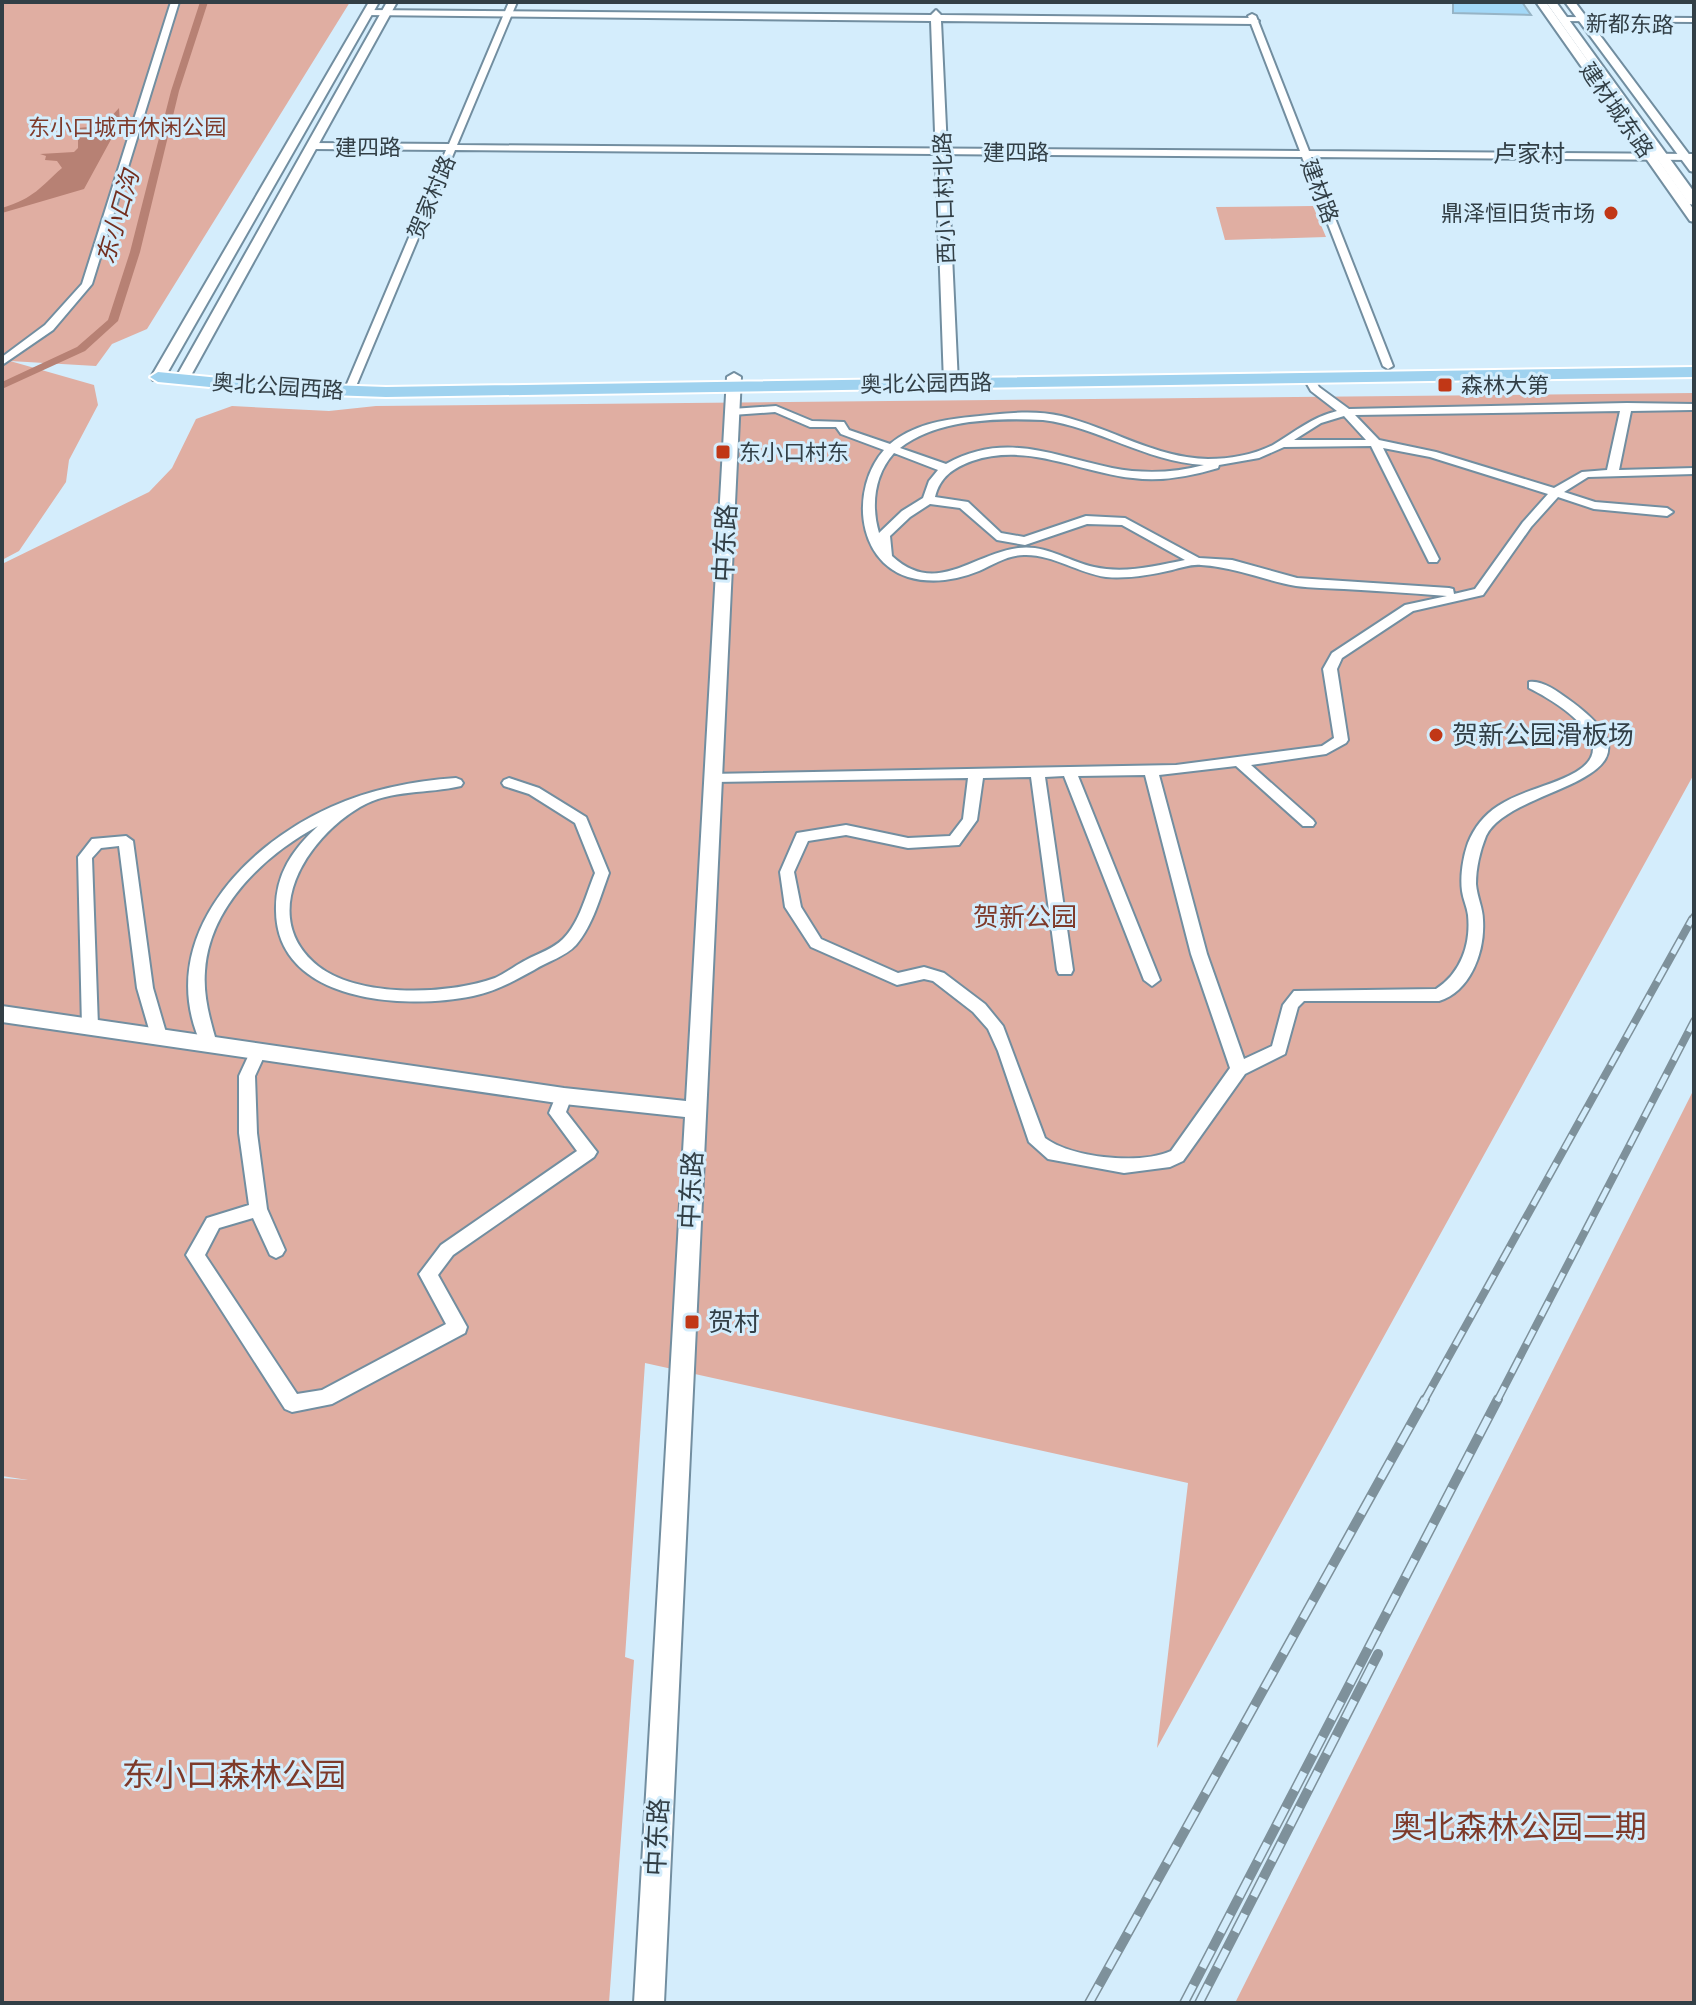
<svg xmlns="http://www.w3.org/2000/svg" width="1696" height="2005" viewBox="0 0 1696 2005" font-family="'DejaVu Sans','Noto Sans SC',sans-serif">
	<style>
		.green { fill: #e0aea2 }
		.water { fill: #b78174 }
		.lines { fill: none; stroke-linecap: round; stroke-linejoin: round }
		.canal { fill: #b78174; fill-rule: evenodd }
		.building { fill: #a3d8f7; stroke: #96b4c6; stroke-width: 2 }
		.minor-casing { stroke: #728ea0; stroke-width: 4 }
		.tertiary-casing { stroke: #728ea0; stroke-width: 4 }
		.secondary-casing { stroke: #728ea0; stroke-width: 4 }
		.primary-casing { stroke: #fff; stroke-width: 4 }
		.minor { fill: #fff; fill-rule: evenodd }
		.tertiary { fill: #fff; fill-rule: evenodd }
		.secondary { fill: #fff; fill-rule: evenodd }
		.primary { fill: #9fd2ef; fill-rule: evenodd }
		.rail-far2-casing { stroke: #7e919b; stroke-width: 7 }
		.rail-far1-casing { stroke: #7e919b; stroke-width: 8 }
		.rail-casing { stroke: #7e919b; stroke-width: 10 }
		.rail-far2 { stroke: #d4edfc; stroke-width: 4; stroke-dasharray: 13; stroke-linecap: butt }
		.rail-far1 { stroke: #d4edfc; stroke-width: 5; stroke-dasharray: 16; stroke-linecap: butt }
		.rail { stroke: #d4edfc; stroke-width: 7; stroke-dasharray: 20; stroke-linecap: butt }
		.poi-dot { fill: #c13716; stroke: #d4edfc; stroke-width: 3 }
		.labels { text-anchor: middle; stroke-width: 6; stroke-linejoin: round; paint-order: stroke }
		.far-street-label { font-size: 22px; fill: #323f46; stroke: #d4edfc }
		.far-park-label { font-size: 22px; fill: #7e3a2a; stroke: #d4edfc }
		.far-poi-label { font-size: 22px; fill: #323f46; stroke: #d4edfc; text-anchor: start }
		.far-neighbourhood-label { font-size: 24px; fill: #323f46; stroke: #d4edfc }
		.far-water-label { font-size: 24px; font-style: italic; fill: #732f20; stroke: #d4edfc }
		.street-label { font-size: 26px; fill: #323f46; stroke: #d4edfc }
		.poi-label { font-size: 26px; fill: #323f46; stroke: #d4edfc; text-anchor: start }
		.park-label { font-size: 26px; fill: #7e3a2a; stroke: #d4edfc }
		.near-park-label { font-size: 32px; fill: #7e3a2a; stroke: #d4edfc }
	</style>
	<rect width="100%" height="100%" fill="#d4edfc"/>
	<!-- green -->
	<path class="green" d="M2,2H350L147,329L112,344L96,366L10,361L94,385L98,405L69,460L66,482L19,551L2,560Z
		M1313,206L1326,237L1225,240L1216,207Z
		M1694,393V774L1157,1748L1188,1483L645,1363L625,1657L634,1660L609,2003H2V1478L28,1480L2,1476V564L149,492L172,468L196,419L232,406L329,411L376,406Z
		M1694,1089V2003H1235Z"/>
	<!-- water -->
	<path class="water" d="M119,108L120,123L84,189L2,213V208C36,197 39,188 62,168L57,161L45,160L46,156L40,154L74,152L78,148V128L110,125L109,119Z"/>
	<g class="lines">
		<!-- canal -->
		<path class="canal" d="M200,2H208L179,91L140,252L118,321L85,351L2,389V382L77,347L108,320L130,252L171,91Z"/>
	</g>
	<!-- building -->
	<path class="building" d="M1453,2H1522L1531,15L1453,13Z"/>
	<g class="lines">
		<defs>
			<path id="minor" d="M171,2H179L92,284L53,330L2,365V357L45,325L82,284Z
				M509,2H517L457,145L1300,151L1248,16L1252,14L1256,16L1309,151L1694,154V160L1311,157L1393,366L1388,369L1383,366L1302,157L455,150L354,391L345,393L344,391L446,150L312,149L308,146L312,143L449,144Z
				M1563,17L1694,18V22L1560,21Z
				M1308,374L1312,375L1319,387L1349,409L1627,403L1694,404L1692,410L1631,411L1619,470L1694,468V474L1588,477L1564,492L1595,502L1667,508L1673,512L1667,516L1594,509L1558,497L1531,527L1483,595L1413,611L1342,658L1337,669L1348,740L1346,743L1326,754L1251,765L1313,820L1315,823L1313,826H1303L1236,766L1159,775L1207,954L1244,1059L1272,1046L1283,1005L1294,991L1436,989C1461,973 1471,944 1468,915C1467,907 1463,899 1462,891C1460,876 1463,857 1468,843C1474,828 1484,815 1498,806C1522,790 1552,786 1576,772C1625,743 1555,701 1529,688V682C1542,680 1557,691 1568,699C1686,783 1510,784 1486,836C1480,851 1476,868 1476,884C1477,897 1483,908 1483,920C1485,951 1471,991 1439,1001H1304L1298,1007L1285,1054L1245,1074L1183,1161L1170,1167L1124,1173L1048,1159L1029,1142L998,1051L988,1029L973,1012L933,981L924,979L897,985L811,947L785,907L780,872L797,833L846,825L908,838L950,836L963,819L968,778L713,782L708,780L706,777L708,774L1176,765L1322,746L1334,738L1323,669L1332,653L1405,605L1447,596C1412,593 1378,591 1344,589C1328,588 1311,588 1296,586C1263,580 1235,567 1201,565C1191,564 1181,568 1172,570C1150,575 1128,579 1106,577C1078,573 1052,554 1024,555C1008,555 994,564 979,571C957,580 931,584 908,577C855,560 851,487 884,450L841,434L836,427H810L775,412L732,415L726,412L732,409L776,406L812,421L844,422L849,430L890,444C913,425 941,420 970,417C1000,414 1032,409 1061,416C1111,428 1155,458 1208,459C1230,459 1253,455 1273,445C1295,432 1312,417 1337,411L1311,391L1303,377ZM1620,411L1607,470L1582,472L1554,488L1436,452L1379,440L1355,415ZM1344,416L1366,440H1294L1321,423ZM1043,420C1099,427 1143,461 1204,465C1174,473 1143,474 1112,468C1053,456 1005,431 946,464L900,448C938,419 996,418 1043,420ZM1371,446L1429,562H1437L1439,559L1383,448L1430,457L1548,494L1523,522L1475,589L1454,594L1453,589L1449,588L1297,578L1232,560L1199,558L1125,518L1086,516L1024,537L1001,533L968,502L935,497C940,477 953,468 972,461C1028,442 1078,472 1133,478C1162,482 1191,476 1218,468L1219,465L1259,458L1284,447ZM894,453L938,470L929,481L923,498L902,511L879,533C871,506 874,475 894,453ZM930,504L960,508L997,540L1025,545L1087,524L1122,525L1185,560C1155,566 1124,574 1094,567C1068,561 1045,544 1018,548C972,554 936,597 892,556L890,536L910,517ZM1145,775L1191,954L1230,1068L1171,1151C1140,1165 1072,1158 1045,1138L1003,1026L985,1004L944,973L924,967L898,973L821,939L801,907L794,872L808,841L846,835L908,848L959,845L977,820L983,778L1031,777L1057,970L1059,974H1071L1073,970L1045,777L1064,776L1144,980L1152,986L1160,980L1078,776Z
				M456,778L461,780L463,783L461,786C428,794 391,789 360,807C307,838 256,916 318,966C359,998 448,995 495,978C506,973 516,965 526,960C539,953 553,949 563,939C580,922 586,894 595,873L575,823L529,794L504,786L502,783L504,780L509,778L539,788L586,817L609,873C600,897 593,925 576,945C565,957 548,961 534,970C514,981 496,991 473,996C406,1010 277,1003 276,911C275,875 292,850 318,826C264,855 209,907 205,971C203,996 210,1020 217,1044L215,1048H203C152,944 241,847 331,807C371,789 413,781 456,778Z
				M126,836L133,841L153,988L167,1036L165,1040H153L151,1036L137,988L119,846L101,848L92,858L98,1026L96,1030H84L82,1026L78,857L92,839Z
				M258,1046L264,1048L266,1052L255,1076L257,1133L267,1209L285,1250L282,1255L276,1258L270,1255L253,1218L219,1228L205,1255L297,1394L322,1390L446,1324L419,1274L441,1245L577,1151L549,1113L558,1091H570L572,1096L566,1112L597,1152L594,1157L453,1255L438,1275L467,1327L465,1333L332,1404L292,1412L285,1409L186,1255L207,1218L249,1205L239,1133V1076L252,1048Z"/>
			<path id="tertiary" d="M1536,2H1546L1694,210V222L1690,221Z
				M1565,2H1575L1694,161V172L1690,171Z
				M368,10L931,15L936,10L941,15L1254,18L1259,21L1254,24L941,21L958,383L951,387L944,383L931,21L365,15Z
				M734,373L741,377L664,2003H634L685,1117L564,1104L2,1022V1006L564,1088L686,1101L727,377Z"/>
			<path id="secondary" d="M369,2H379L165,377L153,380L151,377Z
				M387,2H397L189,379L177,382L175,379Z
				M1546,2H1556L1694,192V205L1689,204Z"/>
			<path id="primary" d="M1694,367V377L386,397L272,393L158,382L150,377L158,372L272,383L386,387Z"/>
		</defs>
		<!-- minor casing -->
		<use href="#minor" class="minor-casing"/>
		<!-- tertiary casing -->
		<use href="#tertiary" class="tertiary-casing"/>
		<!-- secondary casing -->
		<use href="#secondary" class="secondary-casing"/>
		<!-- primary casing -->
		<use href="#primary" class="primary-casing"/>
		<!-- minor -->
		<use href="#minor" class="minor"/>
		<!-- tertiary -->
		<use href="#tertiary" class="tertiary"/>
		<!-- secondary -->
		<use href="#secondary" class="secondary"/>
		<!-- primary -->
		<use href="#primary" class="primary"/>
		<defs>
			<path id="rail-far2" d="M1691,921L1694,916"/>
			<path id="rail-far1" d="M1424,1401L1692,919
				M1497,1401L1694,1021"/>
			<path id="rail" d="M1089,2003L1425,1399
				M1184,2003L1498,1399
				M1199,2003L1378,1654"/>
		</defs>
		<!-- rail-far2 casing -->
		<use href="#rail-far2" class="rail-far2-casing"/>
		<!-- rail-far1 casing -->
		<use href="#rail-far1" class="rail-far1-casing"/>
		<!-- rail casing -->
		<use href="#rail" class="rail-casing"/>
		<!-- rail-far2 -->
		<use href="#rail-far2" class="rail-far2"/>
		<!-- rail-far1 -->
		<use href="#rail-far1" class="rail-far1"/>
		<!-- rail -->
		<use href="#rail" class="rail"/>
	</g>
	<!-- markers -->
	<g class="poi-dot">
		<circle cx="1611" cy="213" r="8"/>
		<rect x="1437" y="377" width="16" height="16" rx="4"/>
		<rect x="715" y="444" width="16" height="16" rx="4"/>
		<circle cx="1436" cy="735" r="8"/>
		<rect x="684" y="1314" width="16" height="16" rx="4"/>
	</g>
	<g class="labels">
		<!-- far-street labels -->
		<g class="far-street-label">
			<text transform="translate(1630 24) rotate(1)" y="8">新都东路</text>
			<text transform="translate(1617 110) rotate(55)" y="8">建材城东路</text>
			<text x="368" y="155">建四路</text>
			<text x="1016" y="160">建四路</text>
			<text transform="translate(1320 191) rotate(69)" y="8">建材路</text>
			<text transform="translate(431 197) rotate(-67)" y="8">贺家村路</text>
			<text transform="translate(944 198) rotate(-92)" y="8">西小口村北路</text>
			<text transform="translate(926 383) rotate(-1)" y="8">奥北公园西路</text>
			<text transform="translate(278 386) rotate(4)" y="8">奥北公园西路</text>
		</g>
		<!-- far-park labels -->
		<g class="far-park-label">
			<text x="127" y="135">东小口城市休闲公园</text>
		</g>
		<!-- far-poi labels -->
		<g class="far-poi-label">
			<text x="1595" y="221" text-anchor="end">鼎泽恒旧货市场</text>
			<text x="1461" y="393">森林大第</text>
			<text x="739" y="460">东小口村东</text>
		</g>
		<!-- far-neighbourhood labels -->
		<g class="far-neighbourhood-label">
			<text x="1529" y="162">卢家村</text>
		</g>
		<!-- far-water labels -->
		<g class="far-water-label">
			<text transform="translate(118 217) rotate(-74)" y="8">东小口沟</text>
		</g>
		<!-- street labels -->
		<g class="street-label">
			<text transform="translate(725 543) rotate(-87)" y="9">中东路</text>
			<text transform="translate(691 1190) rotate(-87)" y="9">中东路</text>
			<text transform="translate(657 1837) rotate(-87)" y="9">中东路</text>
		</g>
		<!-- poi labels -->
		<g class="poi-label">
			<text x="1452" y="744">贺新公园滑板场</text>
			<text x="708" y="1331">贺村</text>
		</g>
		<!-- park labels -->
		<g class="park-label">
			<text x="1025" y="926">贺新公园</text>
		</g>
		<!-- near-park labels -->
		<g class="near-park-label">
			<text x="234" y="1786">东小口森林公园</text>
			<text x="1519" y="1838">奥北森林公园二期</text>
		</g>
	</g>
	<!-- border -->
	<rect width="1696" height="2005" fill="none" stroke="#323f46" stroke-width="8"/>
</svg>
